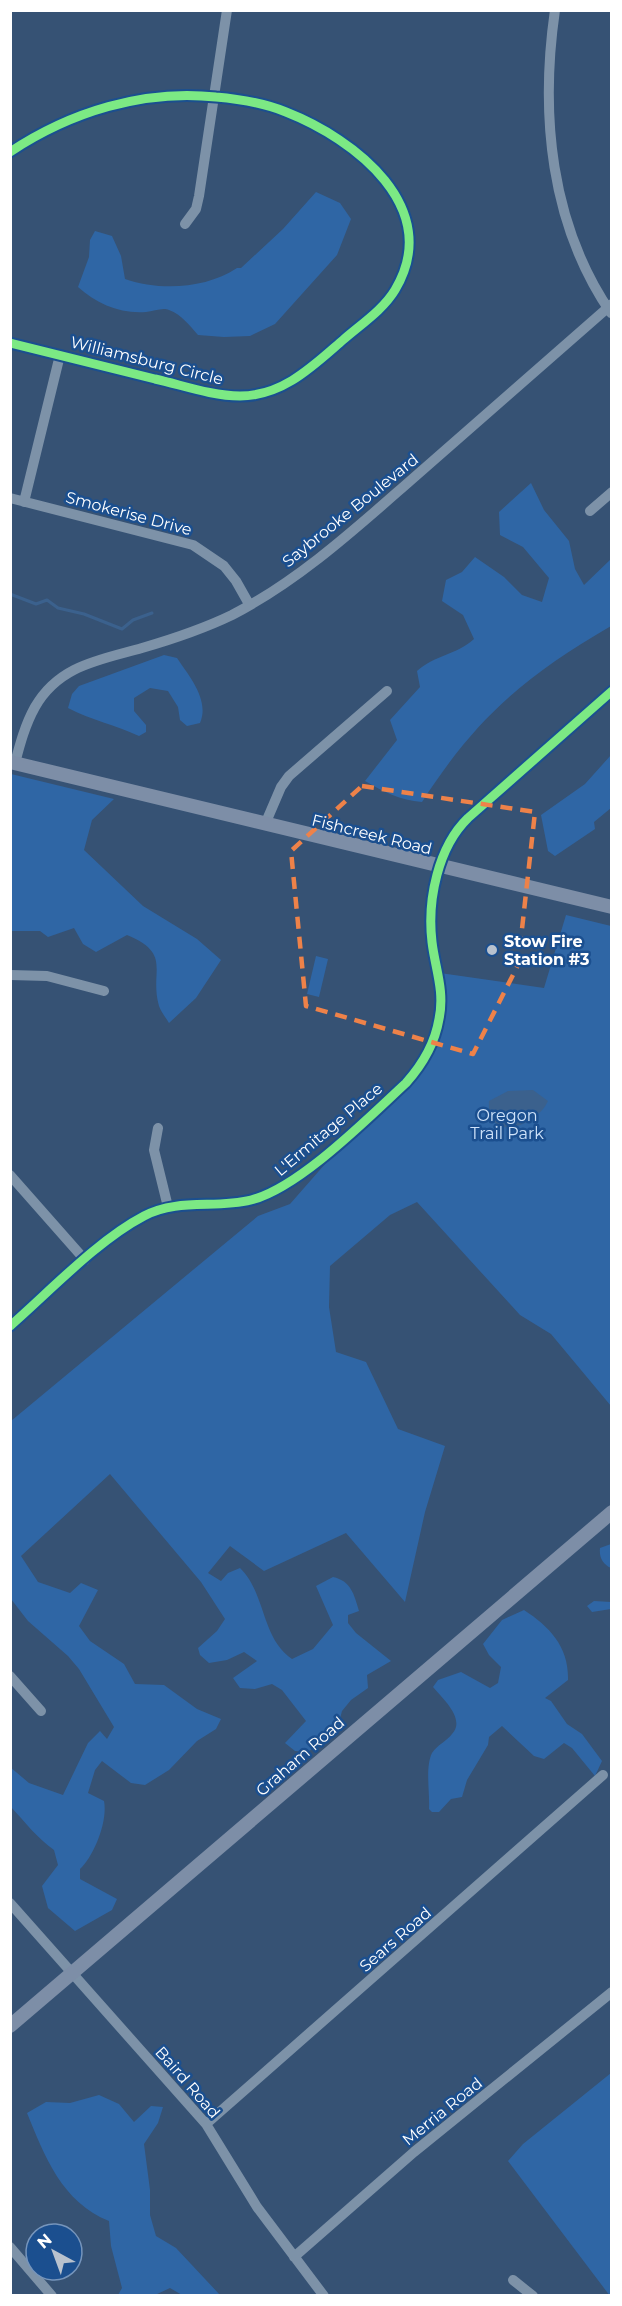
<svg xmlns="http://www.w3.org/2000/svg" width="622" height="2306" viewBox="0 0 622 2306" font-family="Montserrat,sans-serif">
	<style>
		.green { fill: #2f66a5 }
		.water { fill: #3b618d }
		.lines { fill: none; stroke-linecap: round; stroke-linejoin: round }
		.stream { stroke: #3b618d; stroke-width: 3 }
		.minor { stroke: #7d92a8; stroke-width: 10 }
		.major { stroke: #7d8ea7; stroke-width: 14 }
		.cycleway-casing { stroke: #1b4f8f; stroke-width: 13 }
		.cycleway { stroke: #7ce984; stroke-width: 9 }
		.marked { fill: none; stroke: #ee8249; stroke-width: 4.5; stroke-dasharray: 12 8; stroke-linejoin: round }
		.poi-dot { fill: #b9c2ce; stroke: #1b4f8f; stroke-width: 2 }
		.labels { text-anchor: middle; stroke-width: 5; stroke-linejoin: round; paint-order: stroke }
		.street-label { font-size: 16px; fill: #fff; stroke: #1b4f8f }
		.poi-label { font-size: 16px; font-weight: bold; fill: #fff; stroke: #1b4f8f; text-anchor: start }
		.park-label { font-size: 16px; fill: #cfe3fa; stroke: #1b4f8f }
	</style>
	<rect width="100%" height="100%" fill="#365274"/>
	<!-- green -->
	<path class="green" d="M316,192L340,203L351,219L337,255L275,324L250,336L224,337L198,335C189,325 182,315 169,310C163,307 154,311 146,312C120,314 97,304 78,287L89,257L90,240L95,231L112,236L121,256L125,279C160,291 205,289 237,268H241L283,229Z
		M531,483L544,510L569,541L575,569L584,585L611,559V626C525,676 476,718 422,802C400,800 384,792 365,781L397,740L390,720L420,687L417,671C436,654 455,656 474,639L463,615L442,601L446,580L462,572L475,557L504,577L522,595L542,602L549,578L523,547L500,535L499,512Z
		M164,655L177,658C189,676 210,700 200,723L187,726L180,720L178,707L168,691L150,688L134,698V711L146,725V732L139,736C116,725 91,720 68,708L72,694L79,686Z
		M611,755V808L594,822L595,829L555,856L548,851L541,815L585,784Z
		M11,774L114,799L92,820L84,850L143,906L197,939L221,960L196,998L169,1023C166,1018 161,1012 159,1006C149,971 173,954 127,935L96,952L83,944L74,928L48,937L40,931H11Z
		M566,915L611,926V1406L551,1334L520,1315L417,1202L390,1215L330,1266L329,1307L336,1352L366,1362L398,1429L445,1446L425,1512L405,1602L346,1533L264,1571L230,1546L208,1573L221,1581L228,1573L240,1568C266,1593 261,1638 292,1659L313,1649L333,1625L316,1586L333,1577C351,1581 354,1594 359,1611L348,1615V1623L356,1633L391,1661L367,1675L368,1688L351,1700L342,1711L337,1730L308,1752L295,1751L285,1743L306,1721L282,1690L272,1684L255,1689L240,1688L233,1678L257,1661L244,1652L227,1660L209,1663L200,1655L198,1648L217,1631L225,1619L201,1582L110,1474L21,1556L38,1582L70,1593L81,1583L98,1590L79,1626L90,1641L124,1664L135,1684L164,1685L197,1709L221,1719L216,1729L197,1741L169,1770L145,1785L131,1783L102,1761L95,1770L88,1793L104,1801C108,1821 94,1856 80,1869V1879L117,1899L112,1910L75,1931L48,1908L42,1886L58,1865L54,1850C37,1838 25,1822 11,1807L10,1767L29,1783L63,1795L88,1743L100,1731L107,1739L114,1727L79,1669L68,1656L28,1621L11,1599V1421L258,1216L290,1204L361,1123L406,1083L434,1035L440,973L544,988Z
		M316,956L328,959L319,997L307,994Z
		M611,1544V1568C603,1564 599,1558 600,1548Z
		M594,1601L611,1602V1609L592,1612L587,1606Z
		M524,1610C550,1627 569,1647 568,1680L545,1698L551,1701L567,1724L582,1734L602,1761L595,1776L572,1748L564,1743L544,1759L534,1756L502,1726L489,1737L488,1745L467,1780L462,1797L451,1799L439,1812H432L429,1809C430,1793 425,1767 432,1753C437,1745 447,1741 452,1734C466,1719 443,1699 433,1687L438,1680L461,1672L490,1688L498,1683L501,1667L489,1655L483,1644L502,1620Z
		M611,2073L612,2295L610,2296L508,2161L523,2144Z
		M99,2095L119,2104L134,2122L151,2106L163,2107L158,2123L144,2144L150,2190V2215L156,2236L176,2248L220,2295H182L170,2288L155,2295H118L122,2288L111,2246L109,2221C62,2202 45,2157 27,2113L46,2102L70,2103Z"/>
	<!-- water -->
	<path class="water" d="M533,1090L548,1101C537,1126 486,1145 489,1101L508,1091Z"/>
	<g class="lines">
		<!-- stream -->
		<path class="stream" d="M10,594L36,604L47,600L58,608L84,614L122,629L133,620L152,613"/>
		<!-- minor -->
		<path class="minor" d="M555,10C540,114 550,224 611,313
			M10,152C70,112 144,89 216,97C239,99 264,103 286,112C355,139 444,208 395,290C383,310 360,325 343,340C313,366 283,396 240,396C212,396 182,385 155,379C107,367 59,355 10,343
			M185,224L196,209L199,196L227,10
			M10,498L193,545L224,566L236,581L249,604
			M24,502L60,355
			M590,511L612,492
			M15,763C20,744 25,725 35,707C59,665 100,660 142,648C173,639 203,629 232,615C298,581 354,530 410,481C477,422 544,363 612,304
			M266,822L281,787L289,776L387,691
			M10,975L47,976L104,991
			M158,1128L154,1150L168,1207
			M10,1175L85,1260
			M10,1326C50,1291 98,1240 144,1216C178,1198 215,1209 251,1200C299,1188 368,1118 406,1083C422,1065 435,1043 439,1019C445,991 435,968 432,942C427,900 438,847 468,818L612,691
			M10,1676L41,1711
			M10,1903L206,2124L257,2207L324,2296
			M206,2124L603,1775
			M10,2247L52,2296
			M294,2257L414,2152L612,1992
			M513,2280L533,2296"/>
		<!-- major -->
		<path class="major" d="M10,762L612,907
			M10,2026L612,1512"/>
		<defs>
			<path id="cycleway" d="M10,152C70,112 144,89 216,97C239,99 264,103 286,112C355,139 444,208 395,290C383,310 360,325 343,340C313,366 283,396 240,396C212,396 182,385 155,379C107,367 59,355 10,343
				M10,1326C50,1291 98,1240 144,1216C178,1198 215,1209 251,1200C299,1188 368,1118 406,1083C422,1065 435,1043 439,1019C445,991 435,968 432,942C427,900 438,847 468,818L612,691"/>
		</defs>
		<!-- cycleway casing -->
		<use href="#cycleway" class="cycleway-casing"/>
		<!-- cycleway -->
		<use href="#cycleway" class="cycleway"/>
	</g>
	<!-- marked area -->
	<path class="marked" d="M362,786L535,812L518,965L473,1054L306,1006L291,851Z"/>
	<!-- markers -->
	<circle class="poi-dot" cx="492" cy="950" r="6"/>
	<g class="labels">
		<!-- street labels -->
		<g class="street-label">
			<text transform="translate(147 360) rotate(14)" y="6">Williamsburg Circle</text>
			<text transform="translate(350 510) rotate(-39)" y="6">Saybrooke Boulevard</text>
			<text transform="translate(129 513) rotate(15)" y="6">Smokerise Drive</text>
			<text transform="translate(372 834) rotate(14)" y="6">Fishcreek Road</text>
			<text transform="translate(328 1129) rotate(-40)" y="6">L'Ermitage Place</text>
			<text transform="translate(300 1756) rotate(-41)" y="6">Graham Road</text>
			<text transform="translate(395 1939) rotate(-41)" y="6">Sears Road</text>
			<text transform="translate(188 2082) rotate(49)" y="6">Baird Road</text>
			<text transform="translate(442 2111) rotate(-39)" y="6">Merria Road</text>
		</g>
		<!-- poi labels -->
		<g class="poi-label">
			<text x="504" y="947">Stow Fire<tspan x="504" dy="18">Station #3</tspan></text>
		</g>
		<!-- park labels -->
		<g class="park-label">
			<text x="507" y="1121">Oregon<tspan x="507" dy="18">Trail Park</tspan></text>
		</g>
	</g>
	<!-- border -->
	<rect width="622" height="2306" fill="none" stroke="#ffffff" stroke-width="24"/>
	<!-- north arrow -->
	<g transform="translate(54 2252) rotate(319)"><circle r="28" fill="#1b4f8f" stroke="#7695bc" stroke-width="1.5"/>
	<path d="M0-4.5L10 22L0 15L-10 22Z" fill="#b9c2ce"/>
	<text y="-9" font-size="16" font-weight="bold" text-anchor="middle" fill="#ffffff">N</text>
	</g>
</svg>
